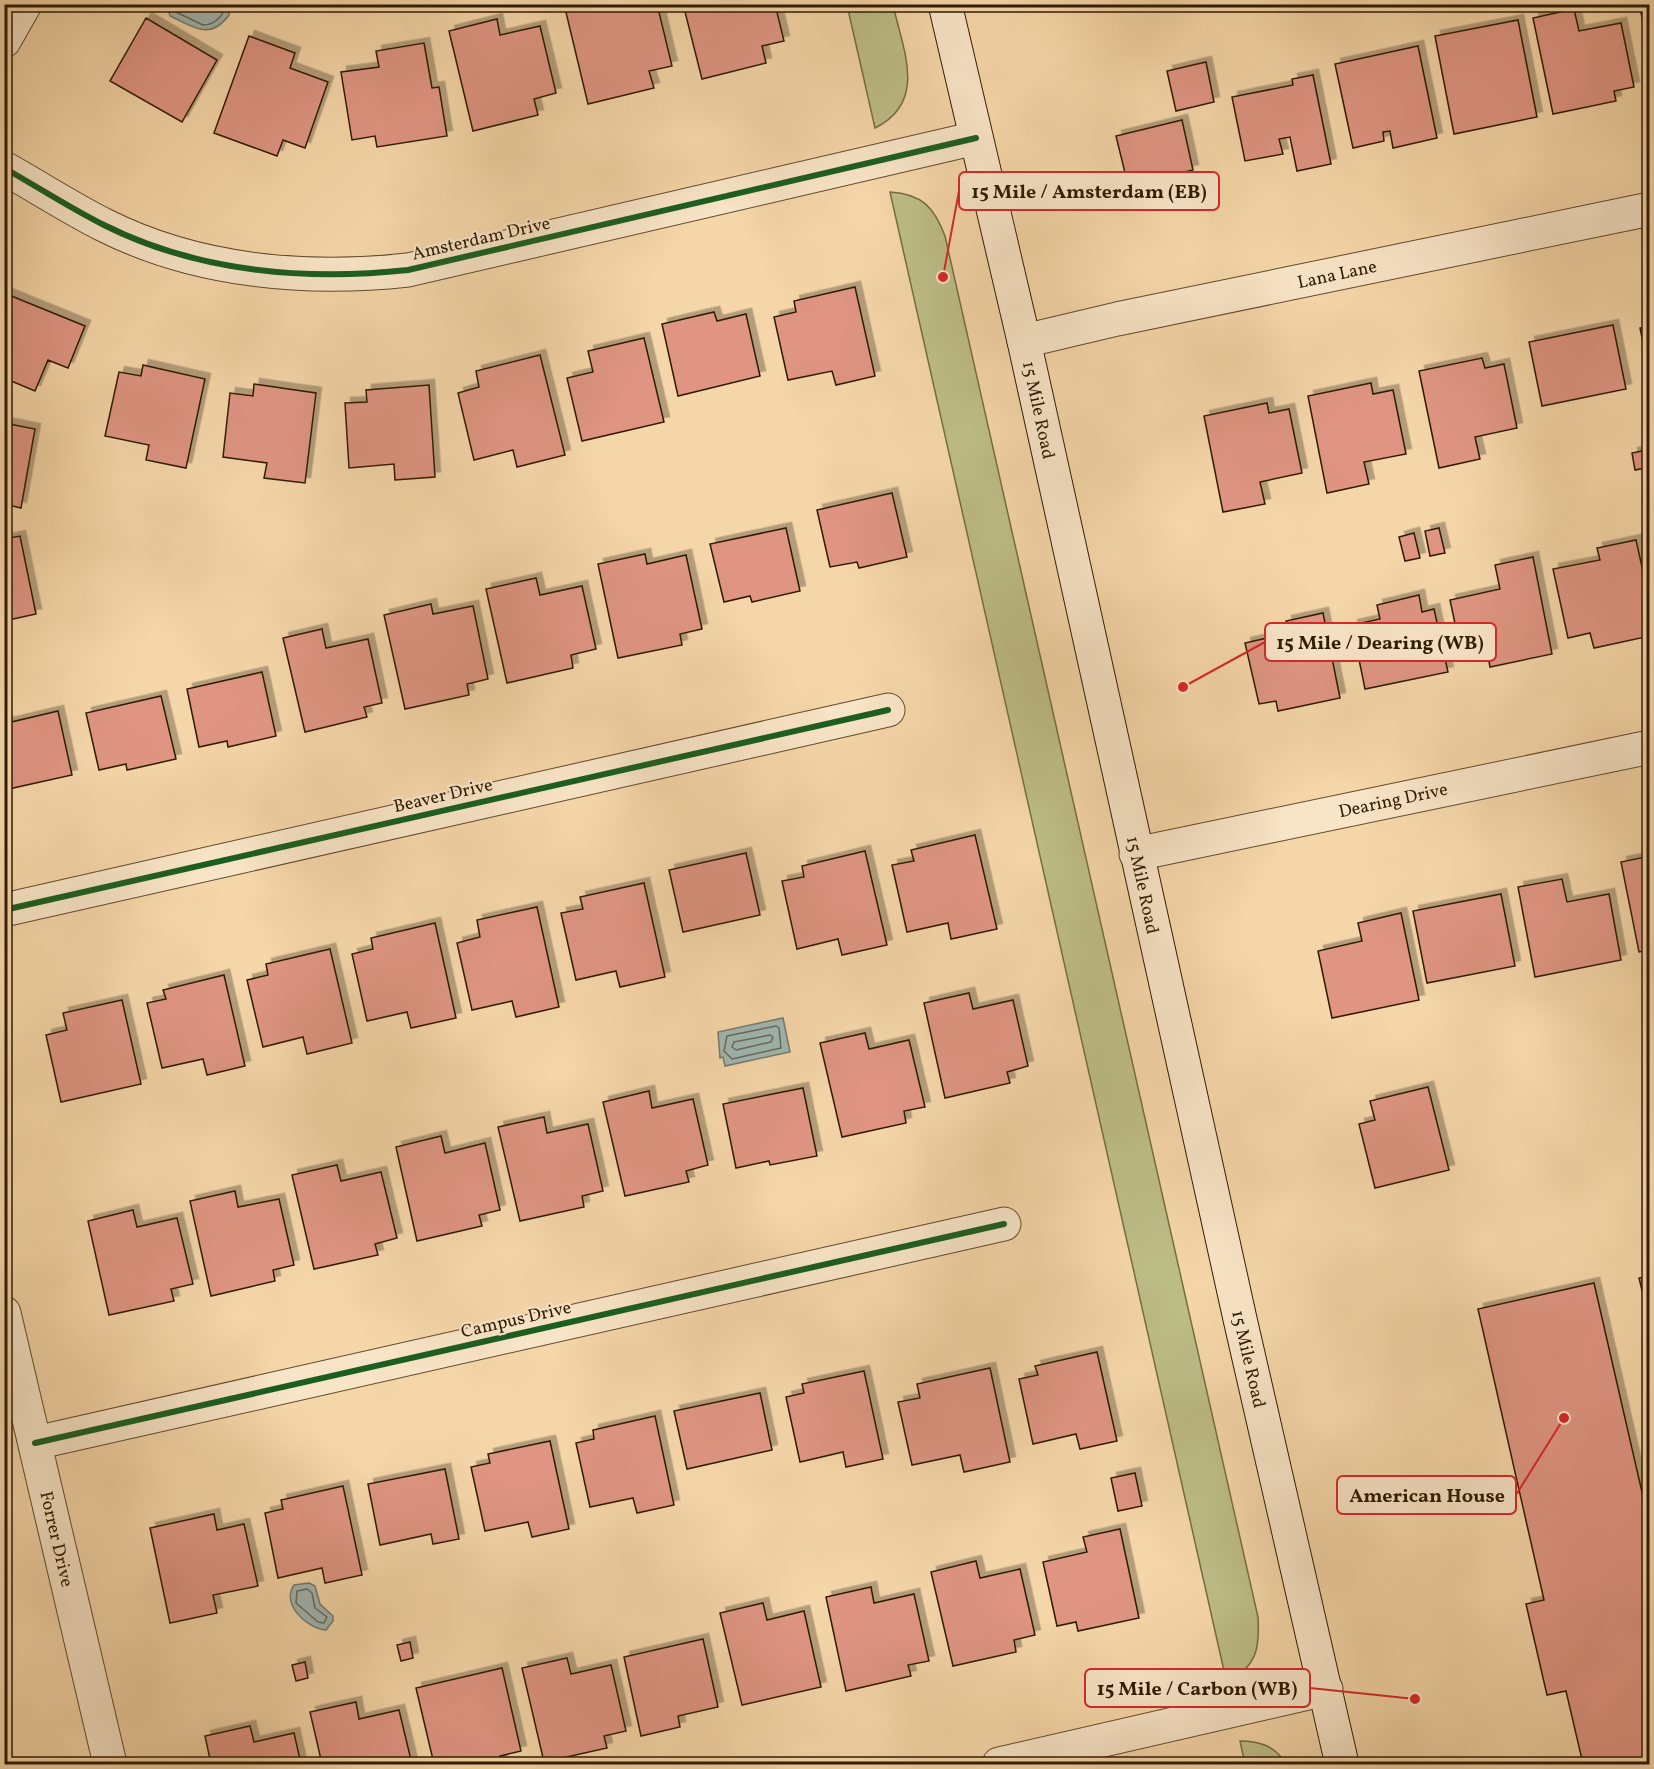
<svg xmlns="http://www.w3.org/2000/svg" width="1654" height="1769" viewBox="0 0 1654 1769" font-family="Vollkorn,serif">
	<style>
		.green { fill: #bdbd86; stroke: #766c44; stroke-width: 1.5 }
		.water { fill: #a0b7b2; stroke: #73796c; stroke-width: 1.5 }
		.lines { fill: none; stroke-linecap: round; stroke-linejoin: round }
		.shore { stroke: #68695a; stroke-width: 1.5 }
		.building { fill: #df9582; stroke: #2f1b03; stroke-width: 1.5; filter: url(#shadow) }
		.street-casing { stroke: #604a2c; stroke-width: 35 }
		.secondary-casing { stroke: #2f1b03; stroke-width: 35 }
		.street { stroke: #f8e4c6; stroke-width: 33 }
		.secondary { stroke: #f8e4c6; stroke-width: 33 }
		.cycleway-casing { stroke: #f8e4c6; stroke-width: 10 }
		.cycleway { stroke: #1b5e20; stroke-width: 6 }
		.labels { text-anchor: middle; stroke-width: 4.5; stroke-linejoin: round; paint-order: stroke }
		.street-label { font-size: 18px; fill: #2f1b03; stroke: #f8e4c6 }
		.leader { fill: none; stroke: #d62828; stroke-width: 2 }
		.callout-dot { fill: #d62828; stroke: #f8e4c6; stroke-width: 2 }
		.callout { fill: #f8e4c6; stroke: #d62828; stroke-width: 2 }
		.callout-label { font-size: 20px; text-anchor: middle; font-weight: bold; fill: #2f1b03 }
	</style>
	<defs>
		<filter id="shadow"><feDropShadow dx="5.5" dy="-5.5" stdDeviation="0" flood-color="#0004"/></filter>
	</defs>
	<rect width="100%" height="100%" fill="#f5d6a8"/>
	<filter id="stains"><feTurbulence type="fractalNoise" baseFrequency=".00333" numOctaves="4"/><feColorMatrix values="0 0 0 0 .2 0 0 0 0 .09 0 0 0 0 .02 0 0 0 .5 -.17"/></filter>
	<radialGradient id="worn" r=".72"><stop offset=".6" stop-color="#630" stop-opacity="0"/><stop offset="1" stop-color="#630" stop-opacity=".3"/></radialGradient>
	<!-- green -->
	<path class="green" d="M847,5H893C903,50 928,102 875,128Z
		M890,192C922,194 934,207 945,236L1258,1617C1260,1651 1256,1665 1227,1684Z
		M1240,1741C1260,1741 1275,1746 1286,1764H1245Z"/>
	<!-- water -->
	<path class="water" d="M229,5V15C210,41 194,27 170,16L167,5Z
		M783,1018L790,1052L725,1066L723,1057L720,1058L718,1032Z
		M309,1583L315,1586L320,1604L333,1616V1621L326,1630C306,1628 281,1604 294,1585Z"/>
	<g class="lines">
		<!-- shore -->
		<path class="shore" d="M173,4L176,12L203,25C214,25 225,16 224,4
			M776,1026L779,1028L781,1048L732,1059L724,1051L727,1036Z
			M770,1035L773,1037L771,1042L736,1050L732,1047L734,1042Z
			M307,1589L312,1593L315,1608L327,1617L324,1623L318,1622L296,1603L297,1591Z"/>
	</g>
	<!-- building -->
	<path class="building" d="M564,4H615L616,8L631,4H657L672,66L649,71L654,88L588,104Z
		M683,4H775L784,41L762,46L766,63L702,79Z
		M1639,4H1650V53Z
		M1574,9L1579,31L1621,23L1634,87L1614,91L1616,101L1553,114L1533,18Z
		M146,18L217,60L182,122L110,81Z
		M497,19L500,35L540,26L556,93L534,99L538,115L473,131L449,31Z
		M1518,20L1537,117L1454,134L1435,36Z
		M249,36L295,53L290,68L328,82L305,148L283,140L277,156L214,133Z
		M424,43L432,88L439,87L447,136L377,147L375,136L352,140L341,72L379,67L376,51Z
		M1418,46L1437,138L1393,148L1390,131L1383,132L1384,141L1353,148L1335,64Z
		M1206,62L1214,102L1176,111L1167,71Z
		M1313,75L1331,164L1297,171L1290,137L1279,139L1283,154L1245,161L1232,97L1293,85L1292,79Z
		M1182,120L1193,170L1128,185L1116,136Z
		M855,287L875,376L836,385L832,371L788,380L774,317L796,312L794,301Z
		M4,293L85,326L68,368L48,360L35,391L4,378Z
		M714,312L717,321L746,314L760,376L678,396L662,324Z
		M1613,325L1626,389L1542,406L1529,342Z
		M1650,326V376L1640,328Z
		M644,338L664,422L582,441L567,378L593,372L588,351Z
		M540,355L565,455L517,467L513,450L474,460L458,393L479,387L476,371Z
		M1482,358L1485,368L1504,364L1517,428L1475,437L1480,459L1439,468L1419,371Z
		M143,365L205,379L186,468L146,460L149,445L105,436L119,372L141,376Z
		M1371,383L1373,394L1393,390L1406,454L1364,462L1369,484L1327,493L1308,396Z
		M254,384L316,393L305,483L264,478L267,463L223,457L230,393L253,396Z
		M429,385L435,477L395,480L394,464L349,468L345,403L367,402L366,390Z
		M1267,403L1269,413L1289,409L1302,473L1260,482L1265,504L1223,512L1204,416Z
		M4,423L35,429L21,508L4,504Z
		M1647,450L1650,467L1635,470L1632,453Z
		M892,493L907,557L859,568L857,562L830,567L817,510Z
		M786,528L800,591L752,602L750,596L724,602L710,544Z
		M1439,528L1445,553L1430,556L1425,531Z
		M1414,533L1420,558L1405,561L1399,537Z
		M20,536L36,614L4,621V539Z
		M1636,540L1650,603V636L1594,648L1590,633L1568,638L1553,569L1600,560L1597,548Z
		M645,554L647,564L686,555L702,629L680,634L682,645L618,658L598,564Z
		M1533,557L1552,654L1490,667L1488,656L1463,661L1450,600L1500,589L1495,565Z
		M536,578L540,595L582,586L596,649L571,655L573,668L507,683L486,589Z
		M1419,595L1422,612L1434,609L1448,672L1365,689L1352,625L1380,619L1377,605Z
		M431,604L433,614L473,606L488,679L467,684L469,695L405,709L384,615Z
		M1323,613L1340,698L1278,711L1276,701L1259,704L1245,643L1289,633L1286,621Z
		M322,629L326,648L368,639L382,703L364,707L367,717L305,732L283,638Z
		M262,672L276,736L228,747L227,741L199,747L187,689Z
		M161,696L176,759L127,770L126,764L99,770L86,713Z
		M58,711L72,775L4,790V713L7,723Z
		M975,835L997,929L951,939L948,923L907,932L892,865L914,861L911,850Z
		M865,851L887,945L842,955L838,939L797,949L782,881L804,877L802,866Z
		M746,853L760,915L683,932L669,870Z
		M1650,856V950L1639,952L1621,862Z
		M1562,879L1567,902L1609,894L1621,960L1535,977L1518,887Z
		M644,883L665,977L620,987L616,971L576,980L561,913L583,909L580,897Z
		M1501,894L1515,966L1427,983L1413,911Z
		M537,907L559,1007L516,1017L512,1001L472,1010L457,943L480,937L477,920Z
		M1401,913L1419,1000L1332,1018L1318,951L1362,941L1358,923Z
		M435,923L456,1018L411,1028L407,1012L367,1021L352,954L373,949L371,938Z
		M330,949L352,1043L307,1054L303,1037L263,1047L247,980L268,975L266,964Z
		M224,975L245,1066L207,1075L203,1059L162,1068L147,1003L166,999L163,990Z
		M969,993L973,1009L1013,1000L1028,1066L1007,1072L1010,1083L945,1098L924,1003Z
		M122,1000L141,1084L61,1102L46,1035L67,1030L63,1013Z
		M865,1033L869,1049L909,1040L925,1107L904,1111L906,1123L842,1137L820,1043Z
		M1428,1087L1449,1170L1375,1188L1359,1124L1375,1120L1370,1101Z
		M803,1088L817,1156L770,1165L769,1161L736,1168L723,1104Z
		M649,1091L652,1108L693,1099L708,1165L686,1171L689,1182L625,1196L603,1102Z
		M544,1117L547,1133L588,1124L603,1191L582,1196L584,1207L520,1221L498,1127Z
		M441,1136L445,1153L485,1143L500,1210L479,1215L482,1226L417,1241L396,1147Z
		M337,1165L341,1181L381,1172L397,1238L375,1244L378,1255L314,1269L292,1175Z
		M235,1191L238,1207L279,1199L294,1265L273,1270L275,1281L211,1296L190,1201Z
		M133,1210L137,1227L177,1218L193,1284L171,1289L174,1301L109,1315L88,1221Z
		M1650,1276V1323L1639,1278Z
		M1594,1283L1650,1527V1764H1583L1566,1691L1547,1695L1526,1604L1544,1600L1478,1309Z
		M1097,1352L1117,1441L1080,1449L1076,1434L1033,1444L1019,1379L1038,1375L1035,1366Z
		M990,1368L1010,1462L964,1472L960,1455L912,1465L898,1402L920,1398L917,1384Z
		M864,1371L883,1459L846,1467L843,1452L800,1462L786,1397L804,1393L802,1384Z
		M760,1393L772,1450L687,1469L674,1411Z
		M655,1416L674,1505L637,1513L633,1498L590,1507L576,1443L594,1439L593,1430Z
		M550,1441L569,1529L532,1537L528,1522L485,1531L471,1467L490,1463L488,1454Z
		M445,1469L459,1539L433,1544L431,1534L380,1545L368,1484Z
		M1135,1473L1142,1506L1118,1511L1111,1478Z
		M343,1486L362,1575L325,1583L322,1568L278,1578L265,1513L283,1509L281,1500Z
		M214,1514L217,1530L244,1524L258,1586L213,1595L217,1613L170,1623L150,1528Z
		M1120,1529L1139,1618L1078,1631L1076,1622L1057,1626L1043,1562L1087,1552L1083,1537Z
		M976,1561L980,1578L1020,1569L1035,1635L1014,1640L1016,1652L953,1666L931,1572Z
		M871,1587L874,1603L914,1594L929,1661L908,1665L911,1676L846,1691L826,1597Z
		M763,1603L767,1620L804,1611L821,1687L742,1705L720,1613Z
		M703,1639L718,1707L678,1716L680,1727L641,1736L624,1657Z
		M410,1642L413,1658L401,1661L397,1645Z
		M567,1658L571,1674L611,1665L626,1731L604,1736L607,1748L544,1762L522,1668Z
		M305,1662L308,1678L296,1681L292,1665Z
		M502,1668L521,1751L500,1756L502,1764H434L416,1688Z
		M356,1702L359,1719L399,1710L412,1764H322L310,1712Z
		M250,1726L254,1742L294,1733L301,1764H211L205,1736Z"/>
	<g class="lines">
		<defs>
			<path id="street" d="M4,41L25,4
				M4,168C38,187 70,208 104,225C197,272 306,281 408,270L976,138
				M1024,341L1117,319L1650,209
				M1136,854L1650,747
				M4,910L888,710
				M4,1313L110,1764
				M35,1443L1004,1224
				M999,1764L1326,1689"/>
			<path id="secondary" d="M945,4L1024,341L1240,1319L1342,1764"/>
		</defs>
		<!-- street casing -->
		<use href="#street" class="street-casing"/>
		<!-- secondary casing -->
		<use href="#secondary" class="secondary-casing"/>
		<!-- street -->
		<use href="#street" class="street"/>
		<!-- secondary -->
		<use href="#secondary" class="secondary"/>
		<defs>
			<path id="cycleway" d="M4,168C38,187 70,208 104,225C197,272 306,281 408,270L976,138
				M4,910L888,710
				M35,1443L1004,1224"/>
		</defs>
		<!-- cycleway casing -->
		<use href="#cycleway" class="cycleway-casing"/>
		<!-- cycleway -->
		<use href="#cycleway" class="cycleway"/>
	</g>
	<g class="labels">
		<!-- street labels -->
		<g class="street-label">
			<text transform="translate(481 238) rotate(-13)" y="6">Amsterdam Drive</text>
			<text transform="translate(1337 274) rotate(-12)" y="6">Lana Lane</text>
			<text transform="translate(1039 410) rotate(78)" y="6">15 Mile Road</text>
			<text transform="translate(443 795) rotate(-13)" y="6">Beaver Drive</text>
			<text transform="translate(1393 800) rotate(-12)" y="6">Dearing Drive</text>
			<text transform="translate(1143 885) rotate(78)" y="6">15 Mile Road</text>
			<text transform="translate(516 1319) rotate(-13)" y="6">Campus Drive</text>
			<text transform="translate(1249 1359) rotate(77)" y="6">15 Mile Road</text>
			<text transform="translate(57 1539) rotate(77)" y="6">Forrer Drive</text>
		</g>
	</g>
	<!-- callouts -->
	<path class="leader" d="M943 277L959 191M1183 687L1265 642M1564 1418L1516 1495M1415 1699L1310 1688"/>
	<g class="callout-dot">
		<circle cx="943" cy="277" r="6"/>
		<circle cx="1183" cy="687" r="6"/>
		<circle cx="1564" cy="1418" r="6"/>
		<circle cx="1415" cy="1699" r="6"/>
	</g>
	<g class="callout">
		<rect x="959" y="172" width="260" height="38" rx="6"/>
		<rect x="1265" y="623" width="231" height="38" rx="6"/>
		<rect x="1337" y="1476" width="179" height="38" rx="6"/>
		<rect x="1085" y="1669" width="225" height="38" rx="6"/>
	</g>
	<g class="callout-label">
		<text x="1089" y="198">15 Mile / Amsterdam (EB)</text>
		<text x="1380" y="649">15 Mile / Dearing (WB)</text>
		<text x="1427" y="1502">American House</text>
		<text x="1197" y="1695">15 Mile / Carbon (WB)</text>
	</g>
	<!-- margin -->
	<rect width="1654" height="1769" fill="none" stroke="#f5d6a8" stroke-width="24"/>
	<rect x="6" y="6" width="1642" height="1757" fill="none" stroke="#2f1b03" stroke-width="3"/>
	<rect x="12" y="12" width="1630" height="1745" fill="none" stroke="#2f1b03" stroke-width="1.5"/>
	<rect width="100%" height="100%" filter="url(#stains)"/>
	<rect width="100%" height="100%" fill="url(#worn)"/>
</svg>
